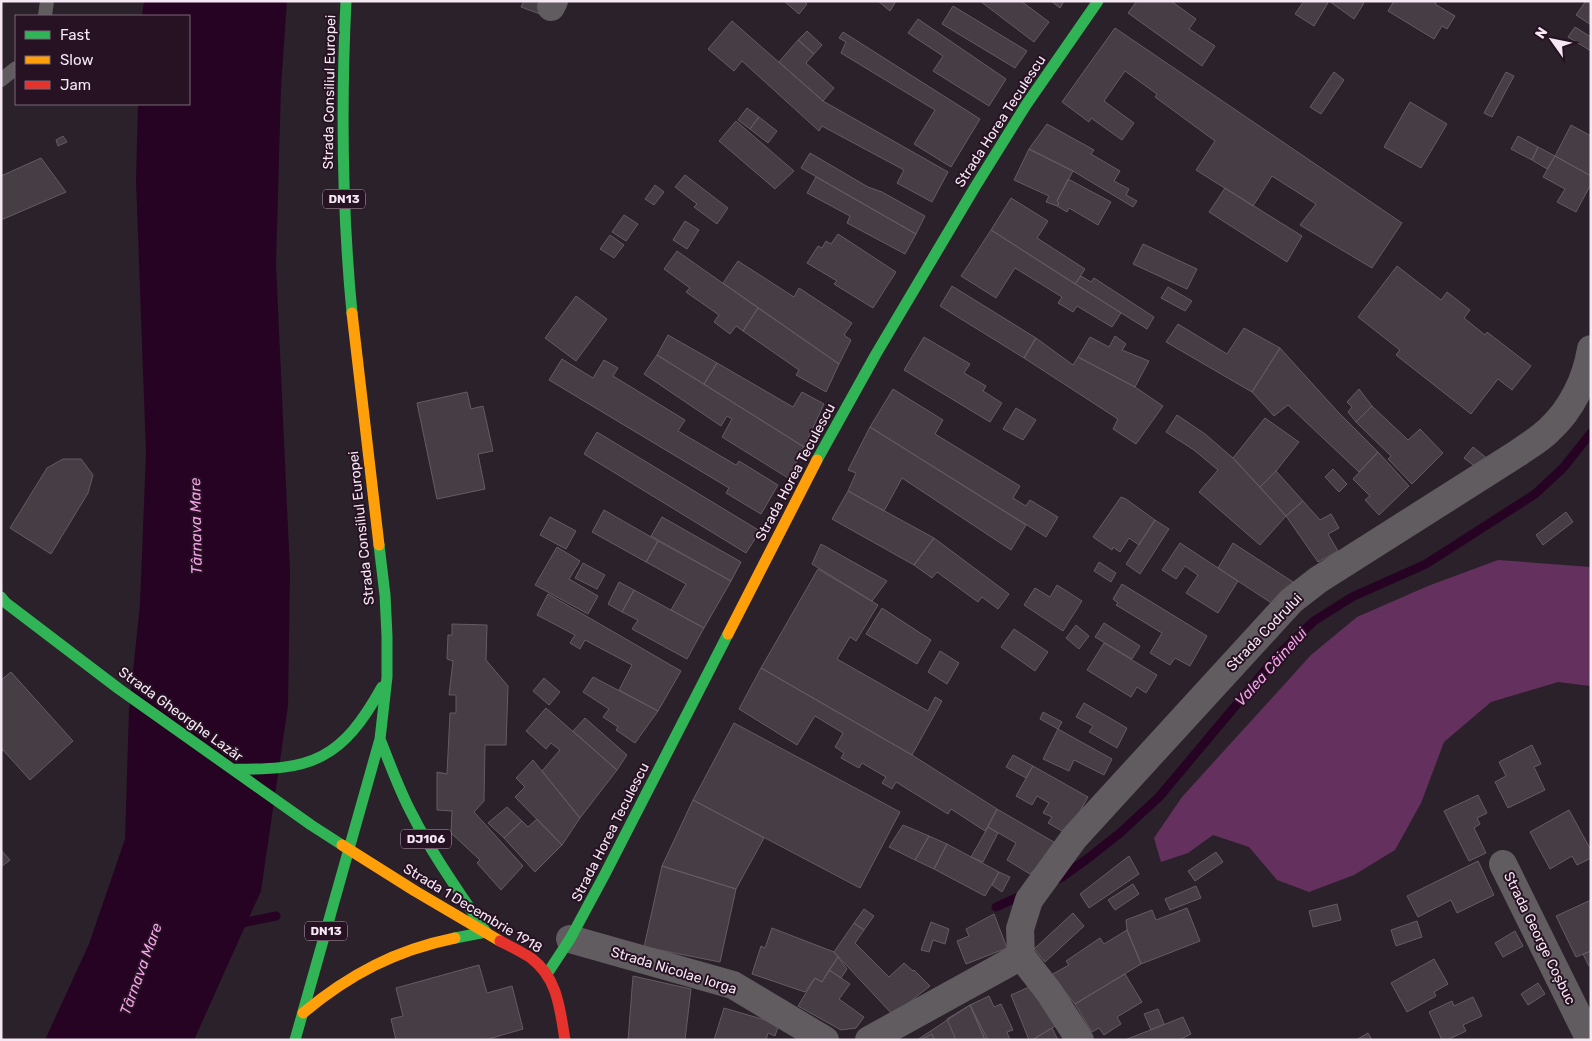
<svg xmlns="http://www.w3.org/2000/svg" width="1592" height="1041" viewBox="0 0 1592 1041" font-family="Rubik,sans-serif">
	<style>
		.forest { fill: #64315e }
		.water { fill: #260323 }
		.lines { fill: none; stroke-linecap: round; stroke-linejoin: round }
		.stream { stroke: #260323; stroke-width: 9 }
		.building { fill: #463d45; stroke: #655b63 }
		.lane { stroke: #615c60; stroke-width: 14 }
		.street { stroke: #615c60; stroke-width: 28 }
		.fast { stroke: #30b455; stroke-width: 11 }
		.slow { stroke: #ff9f0a; stroke-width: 11 }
		.jam { stroke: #e5322d; stroke-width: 11 }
		.labels { text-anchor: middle; stroke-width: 4; stroke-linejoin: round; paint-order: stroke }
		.shield { fill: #261223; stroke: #b7a7b5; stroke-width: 1 }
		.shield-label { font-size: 12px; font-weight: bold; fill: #f5e7f3 }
		.street-label { font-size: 14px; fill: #f5e7f3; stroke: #261223 }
		.water-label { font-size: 15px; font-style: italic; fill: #f5a0e8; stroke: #261223 }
	</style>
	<rect width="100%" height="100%" fill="#2b212a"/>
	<!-- forest -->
	<path class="forest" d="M1498,560L1591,567V686L1558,682L1491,702L1444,742L1421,803L1395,850L1354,875L1309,892L1277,880L1249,847L1213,835L1188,853L1161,862L1154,838L1182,797L1311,655L1357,617L1428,586Z"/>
	<!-- water -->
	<path class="water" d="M144,1H287L281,87L276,264L290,572L288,706L261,891L194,1040H45L89,944L125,839L129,710L140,604L146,453L136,180L138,104H189V16H142Z"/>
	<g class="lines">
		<!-- stream -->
		<path class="stream" d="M1052,882L1062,877L1087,859L1120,833L1159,797L1279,654L1314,621L1352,597L1426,564L1535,494L1563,468L1591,433
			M996,907L1025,894
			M237,924L276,916"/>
	</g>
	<!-- building -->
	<path class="building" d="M524,1H545L540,14L521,7Z
		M784,1H804L807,4L799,14Z
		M878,1H896L890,11Z
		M980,1H1021L1049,22L1034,42Z
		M1051,1H1064L1060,8Z
		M1137,1H1171L1196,19L1189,29L1215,46L1202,66L1128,13Z
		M1304,1H1329L1314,26L1295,14Z
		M1329,1H1362L1364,3L1354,19Z
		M1394,1H1437L1435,4L1455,16L1447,29L1442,26L1434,39L1388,11Z
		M1586,1L1591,2V25L1576,15Z
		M953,6L1027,51L1015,68L942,24Z
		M918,19L1006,79L989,106L933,71L943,56L908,33Z
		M732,21L823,101L948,172L932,202L897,183L904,170L822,126L819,131L742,61L734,71L708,49Z
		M1575,27L1591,37V51L1568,37Z
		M1115,28L1402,223L1372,268L1300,225L1316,204L1272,176L1253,206L1196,170L1215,141L1155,97L1157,94L1125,71L1104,101L1134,123L1122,140L1091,118L1089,122L1062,102Z
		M807,31L822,45L814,54L798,40Z
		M843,32L980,119L951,167L914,144L935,110L841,53L846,42L839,38Z
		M798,40L814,54L806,63L834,88L823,101L779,62Z
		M1334,72L1344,80L1321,114L1310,107Z
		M1506,72L1514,76L1492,117L1484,113Z
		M1410,102L1447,124L1421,168L1384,147Z
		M747,108L759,117L750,129L738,120Z
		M759,117L777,131L768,143L750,129Z
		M736,121L794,171L775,189L719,141Z
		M1047,124L1094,150L1091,154L1120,171L1114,181L1129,189L1126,195L1137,201L1133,207L1073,171L1029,149Z
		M1571,125L1591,136V176L1555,156Z
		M63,136L67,142L58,146L56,140Z
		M1518,136L1538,147L1532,160L1511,149Z
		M1538,147L1555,156L1547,169L1532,160Z
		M1029,149L1073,171L1057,201L1059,203L1057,206L1046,202L1049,196L1014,180Z
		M810,153L868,187L882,192L925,216L916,234L801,168Z
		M1555,156L1591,176V184L1576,212L1557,202L1565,189L1543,177Z
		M41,158L66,192L1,220V176Z
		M685,175L728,208L717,224L694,207L697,204L675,187Z
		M816,177L916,234L905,254L847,223L850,216L807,193Z
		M1068,179L1111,202L1098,225L1069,208L1067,212L1057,206L1059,203L1057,201Z
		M655,185L664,192L654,205L645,199Z
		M1225,188L1302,236L1287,262L1209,212Z
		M1011,198L1048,221L1037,238L1085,269L1075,284L991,230Z
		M624,215L638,224L626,241L612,232Z
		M685,221L699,230L687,249L673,240Z
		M991,230L1121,313L1112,327L1077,306L1073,312L1058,303L1062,297L1015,268L996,298L961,276Z
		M838,234L896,272L873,308L834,284L837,281L807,263L818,246L822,248L826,241L831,244Z
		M610,235L624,245L614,258L600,249Z
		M1143,244L1197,269L1187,289L1133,264Z
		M677,251L758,308L743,331L736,326L730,334L714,322L719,315L686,292L690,288L664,269Z
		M738,261L794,297L799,288L852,323L844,335L851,340L839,364L723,283Z
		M1397,266L1441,300L1447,292L1470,310L1464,318L1485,335L1487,332L1531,366L1512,390L1498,379L1471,414L1396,355L1400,350L1358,317Z
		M1081,276L1091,282L1094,278L1154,317L1147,329L1075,284Z
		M952,286L1036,338L1024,358L940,306Z
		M1168,287L1192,301L1185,311L1161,298Z
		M576,296L607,319L576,361L545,338Z
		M758,308L839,364L826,392L796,375L799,370L743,331Z
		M1178,324L1227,354L1244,328L1280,348L1252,392L1166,342Z
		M668,335L717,363L704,384L657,355Z
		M1115,336L1126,344L1122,350L1149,361L1135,387L1078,357L1090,337L1109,347Z
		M924,337L970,364L964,373L986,386L983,391L1002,403L990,422L904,370Z
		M1036,338L1073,365L1078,357L1135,387L1163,406L1136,444L1113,429L1118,419L1024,358Z
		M1280,348L1338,412L1378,452L1359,472L1288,405L1274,416L1252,392Z
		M657,355L804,447L788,478L722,437L732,419L727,416L721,426L644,374Z
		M562,359L593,378L604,360L618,368L613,376L685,420L678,431L736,465L739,461L778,485L761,514L726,493L729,488L549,380Z
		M717,363L793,407L802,392L824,404L804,447L704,384Z
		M893,389L943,420L935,434L1020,486L1013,498L1026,506L1030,500L1058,517L1046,537L870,427Z
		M1359,389L1372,406L1356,422L1348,412L1352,407L1347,402Z
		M467,392L471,409L483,406L493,451L478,454L485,489L437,499L417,403Z
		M1372,406L1408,440L1420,429L1443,453L1412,484L1388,459L1391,456L1356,422Z
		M1016,408L1036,420L1023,440L1003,429Z
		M1177,415L1205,434L1233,458L1286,516L1260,545L1199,492L1218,470L1194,450L1166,432Z
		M1265,418L1299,442L1276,471L1260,487L1233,458Z
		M870,427L1026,525L1011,550L902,478L884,511L848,491L856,473L848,470Z
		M597,432L760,531L746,553L584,454Z
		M1473,447L1489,460L1477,468L1464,458Z
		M1378,452L1409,486L1379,515L1365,500L1370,496L1353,479Z
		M63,459H81L93,475L88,493L51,554L10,528L47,468Z
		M1333,469L1347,484L1339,492L1325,477Z
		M1276,471L1303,501L1286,516L1260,487Z
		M848,491L934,538L914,565L832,519Z
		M1121,497L1126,499L1155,520L1139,545L1129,538L1120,552L1113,547L1112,550L1093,537Z
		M1303,501L1320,520L1331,514L1339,528L1328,534L1338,551L1318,562L1286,516Z
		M604,510L658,541L646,562L592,532Z
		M1566,512L1573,522L1543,545L1536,535Z
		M550,517L576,531L566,549L540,535Z
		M662,517L741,562L731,581L651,536Z
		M1155,520L1169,529L1140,574L1126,564Z
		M934,538L1009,594L998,609L982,597L978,602L937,572L932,578L914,565Z
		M658,541L731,581L704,628L671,610L686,584L646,562Z
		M1180,543L1238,581L1218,613L1186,593L1198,575L1185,566L1176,579L1162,570Z
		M1233,543L1293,582L1273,604L1218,568Z
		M821,544L887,581L872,601L812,564Z
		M557,547L580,561L569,579L598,596L588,614L535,585Z
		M1099,562L1116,573L1111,582L1094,571Z
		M583,563L605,575L597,589L575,578Z
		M818,569L878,605L856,641L850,637L837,659L928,711L935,697L942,701L912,755L761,668Z
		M619,582L634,590L622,612L608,604Z
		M1122,584L1207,636L1190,666L1175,658L1170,665L1150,653L1162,633L1116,605L1118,603L1113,599Z
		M1057,585L1082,601L1063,631L1024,605L1035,588L1050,597Z
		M634,590L704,628L687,659L632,629L638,620L622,612Z
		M548,594L681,671L658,711L619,690L632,665L585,640L580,649L570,643L575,635L537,615Z
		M882,608L931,640L917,664L866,634Z
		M1104,623L1140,646L1132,659L1095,637Z
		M452,624L487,625L486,660L508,686L506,745H485L484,801L474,812L523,866L501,890L477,863L480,860L451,833L452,811L437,810V772L447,774L450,713H456V695H449L453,661L447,659L448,635H452Z
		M1076,625L1089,636L1079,649L1066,638Z
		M1014,629L1048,652L1035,671L1001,647Z
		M1104,643L1157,675L1146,693L1137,687L1131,697L1087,670Z
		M940,651L959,663L947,684L928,672Z
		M761,668L912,755L997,809L985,831L951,809L948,814L896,782L892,789L882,783L886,777L862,763L859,768L841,758L844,753L835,747L843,733L815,716L797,745L739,709Z
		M11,672L73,741L30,780L3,750L1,752V680Z
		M593,677L658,711L635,743L616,730L618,727L603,717L609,709L583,692Z
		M544,678L560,692L549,705L533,691Z
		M1084,703L1127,728L1117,748L1089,732L1093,726L1076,717Z
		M546,708L617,770L580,818L542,771L560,750L551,743L546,749L526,731Z
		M1043,712L1062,722L1058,729L1040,719Z
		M585,718L627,755L617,770L573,731Z
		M734,723L900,812L860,888L693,800Z
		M1058,729L1112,759L1104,775L1074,760L1069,771L1043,759Z
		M1532,745L1541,764L1534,767L1545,790L1508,808L1495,782L1506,776L1499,762Z
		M1013,755L1033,766L1026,778L1006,767Z
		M533,760L580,818L562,845L515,797L525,787L516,778Z
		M1033,766L1088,797L1067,834L1048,823L1052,817L1043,813L1049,803L1037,796L1032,805L1016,796Z
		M1478,795L1487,813L1477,818L1480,824L1474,828L1486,853L1469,861L1444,811Z
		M693,800L764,838L736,889L662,866Z
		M507,807L522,821L504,838L488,823Z
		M997,809L1059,845L1030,874L1007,860L1016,843L988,827Z
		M1569,810L1591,850V858L1577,865L1572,856L1550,869L1530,832Z
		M537,819L562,845L535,872L504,838L522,821L528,827Z
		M903,825L929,836L915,860L889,847Z
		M988,827L998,833L983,862L971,857Z
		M929,836L947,844L934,869L915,860Z
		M947,844L999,872L985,896L934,869Z
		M1,850L10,860L1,867Z
		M1216,852L1223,862L1195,881L1188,871Z
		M1129,856L1139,874L1089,908L1080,894Z
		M1478,861L1494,895L1457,913L1451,900L1418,917L1407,896Z
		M662,866L736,889L720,962L644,947Z
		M999,872L1010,877L1002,892L992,885Z
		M1133,884L1139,894L1115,910L1108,900Z
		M1196,886L1201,898L1170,910L1165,899Z
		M1591,900V951L1576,957L1556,916Z
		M1337,904L1341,920L1313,927L1309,911Z
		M1187,908L1200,941L1141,964L1127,930L1126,920L1152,910L1156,920Z
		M864,909L874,916L864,930L854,923Z
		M1073,913L1084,926L1045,962L1034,949Z
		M994,914L1007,948L966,964L957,941L969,936L966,929Z
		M1417,921L1422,937L1396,946L1391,930Z
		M931,922L949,929L945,944L933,940L929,952L921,950Z
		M854,923L864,930L855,943L889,977L904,963L913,971L914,970L930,986L893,1015L834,952Z
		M772,928L834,952L838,957L822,982L815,978L805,992L752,974L761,946L765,948Z
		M1127,930L1141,964L1075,1004L1051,975L1069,965L1066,961L1100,938L1104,944Z
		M1515,931L1523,946L1503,957L1495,943Z
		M1591,951V965L1589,966L1583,954Z
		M838,957L847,969L841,978L829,970Z
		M1434,959L1448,984L1434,992L1436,996L1407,1012L1391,983Z
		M479,965L487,993L512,986L523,1029L485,1040H396L391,1019L403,1016L396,988Z
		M829,970L850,984L839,999L864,1017L856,1028L841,1030L798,1006L815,978L822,982Z
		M1125,974L1142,1002L1117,1017L1121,1024L1104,1035L1099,1028L1092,1032L1075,1004Z
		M633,976L691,989L685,1040H628Z
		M1538,983L1545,994L1528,1005L1521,994Z
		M1029,987L1057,1025L1032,1040H1029L1011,995Z
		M989,996L994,1007L1001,1004L1013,1030L1007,1032L1010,1040H985L970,1005Z
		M1473,997L1482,1016L1463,1025L1466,1031L1447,1040H1442L1429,1012L1452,1001L1454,1006Z
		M970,1005L988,1040H917Z
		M970,1005L985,1040H956L947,1019Z
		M724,1008L779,1024L775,1036L768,1033L766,1040H714Z
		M1158,1009L1164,1024L1151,1030L1144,1014Z
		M1183,1017L1191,1034L1179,1040H1125Z
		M1052,1028L1058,1040H1032Z
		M1368,1033L1372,1040H1356Z
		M932,1034L934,1040H920Z"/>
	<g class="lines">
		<!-- lane -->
		<path class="lane" d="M45,16L47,1
			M1,80L16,68"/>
		<!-- street -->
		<path class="street" d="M551,7L554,1
			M1503,864L1590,1040
			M570,939L733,985L825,1040
			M1021,956L1020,929L1029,900L1074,838L1291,601L1318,580L1518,453C1528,446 1540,439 1549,430C1572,409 1586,379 1591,349
			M1021,956L1049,992L1080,1040
			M869,1040L1021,956"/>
		<!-- fast -->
		<path class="fast" d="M346,1C341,105 342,209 352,313
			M817,460L876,354L975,187L1026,105L1098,1
			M1,597L6,603L119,689L311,825L342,845
			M380,739C390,764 399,790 412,814C433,856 460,893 486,932L455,938
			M232,769C313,771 342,759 382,687
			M547,974L570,939L605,874L728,634
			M295,1040L380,739L387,677V636L385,595L379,545"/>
		<!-- slow -->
		<path class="slow" d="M352,313L379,545
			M728,634L817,460
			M342,845L415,891L500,941
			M303,1013C350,974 396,950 455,938"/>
		<!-- jam -->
		<path class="jam" d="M500,941C510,946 522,952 531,958C558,978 560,1010 565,1040"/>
	</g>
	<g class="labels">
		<!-- shield labels -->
		<g class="shield">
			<rect x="323" y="189.5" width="42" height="19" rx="4"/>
			<rect x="401" y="829.5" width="50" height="19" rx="4"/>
			<rect x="305" y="921.5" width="42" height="19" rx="4"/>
		</g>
		<g class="shield-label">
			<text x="344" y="203">DN13</text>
			<text x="426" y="843">DJ106</text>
			<text x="326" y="935">DN13</text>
		</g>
		<!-- street labels -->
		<g class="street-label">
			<text transform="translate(329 92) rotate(-89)" y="5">Strada Consiliul Europei</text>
			<text transform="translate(1000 121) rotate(-57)" y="5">Strada Horea Teculescu</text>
			<text transform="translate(795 472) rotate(-62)" y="5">Strada Horea Teculescu</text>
			<text transform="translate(361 528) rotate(-96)" y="5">Strada Consiliul Europei</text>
			<text transform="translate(1264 632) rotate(-46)" y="5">Strada Codrului</text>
			<text transform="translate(181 714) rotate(36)" y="5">Strada Gheorghe Lazăr</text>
			<text transform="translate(610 832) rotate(-63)" y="5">Strada Horea Teculescu</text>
			<text transform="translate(473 908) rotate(31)" y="5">Strada 1 Decembrie 1918</text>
			<text transform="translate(1540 938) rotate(64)" y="5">Strada George Coșbuc</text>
			<text transform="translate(674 970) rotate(17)" y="5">Strada Nicolae Iorga</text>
		</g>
		<!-- water labels -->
		<g class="water-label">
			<text transform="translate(196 526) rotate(-91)" y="5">Târnava Mare</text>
			<text transform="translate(1271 667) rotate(-48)" y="5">Valea Câinelui</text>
			<text transform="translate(141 969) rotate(-70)" y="5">Târnava Mare</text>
		</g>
	</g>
	<!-- border -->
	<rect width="1592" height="1041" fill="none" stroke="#f5e7f3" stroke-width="5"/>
	<!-- legend -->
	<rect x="15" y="15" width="175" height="90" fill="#261223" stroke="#796776"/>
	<rect x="25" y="31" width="25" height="8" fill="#30b455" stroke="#796776"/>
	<text x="60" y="40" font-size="15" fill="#f5e7f3">Fast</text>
	<rect x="25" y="56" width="25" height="8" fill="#ff9f0a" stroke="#796776"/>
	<text x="60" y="65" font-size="15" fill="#f5e7f3">Slow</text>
	<rect x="25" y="81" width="25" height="8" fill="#e5322d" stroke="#796776"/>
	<text x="60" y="90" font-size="15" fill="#f5e7f3">Jam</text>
	<!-- north arrow -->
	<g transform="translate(1552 40) rotate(303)" stroke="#261223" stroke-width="4" paint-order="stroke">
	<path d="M0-4L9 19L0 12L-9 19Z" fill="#f5e7f3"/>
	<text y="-8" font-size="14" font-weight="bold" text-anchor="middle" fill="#f5e7f3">N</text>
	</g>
</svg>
